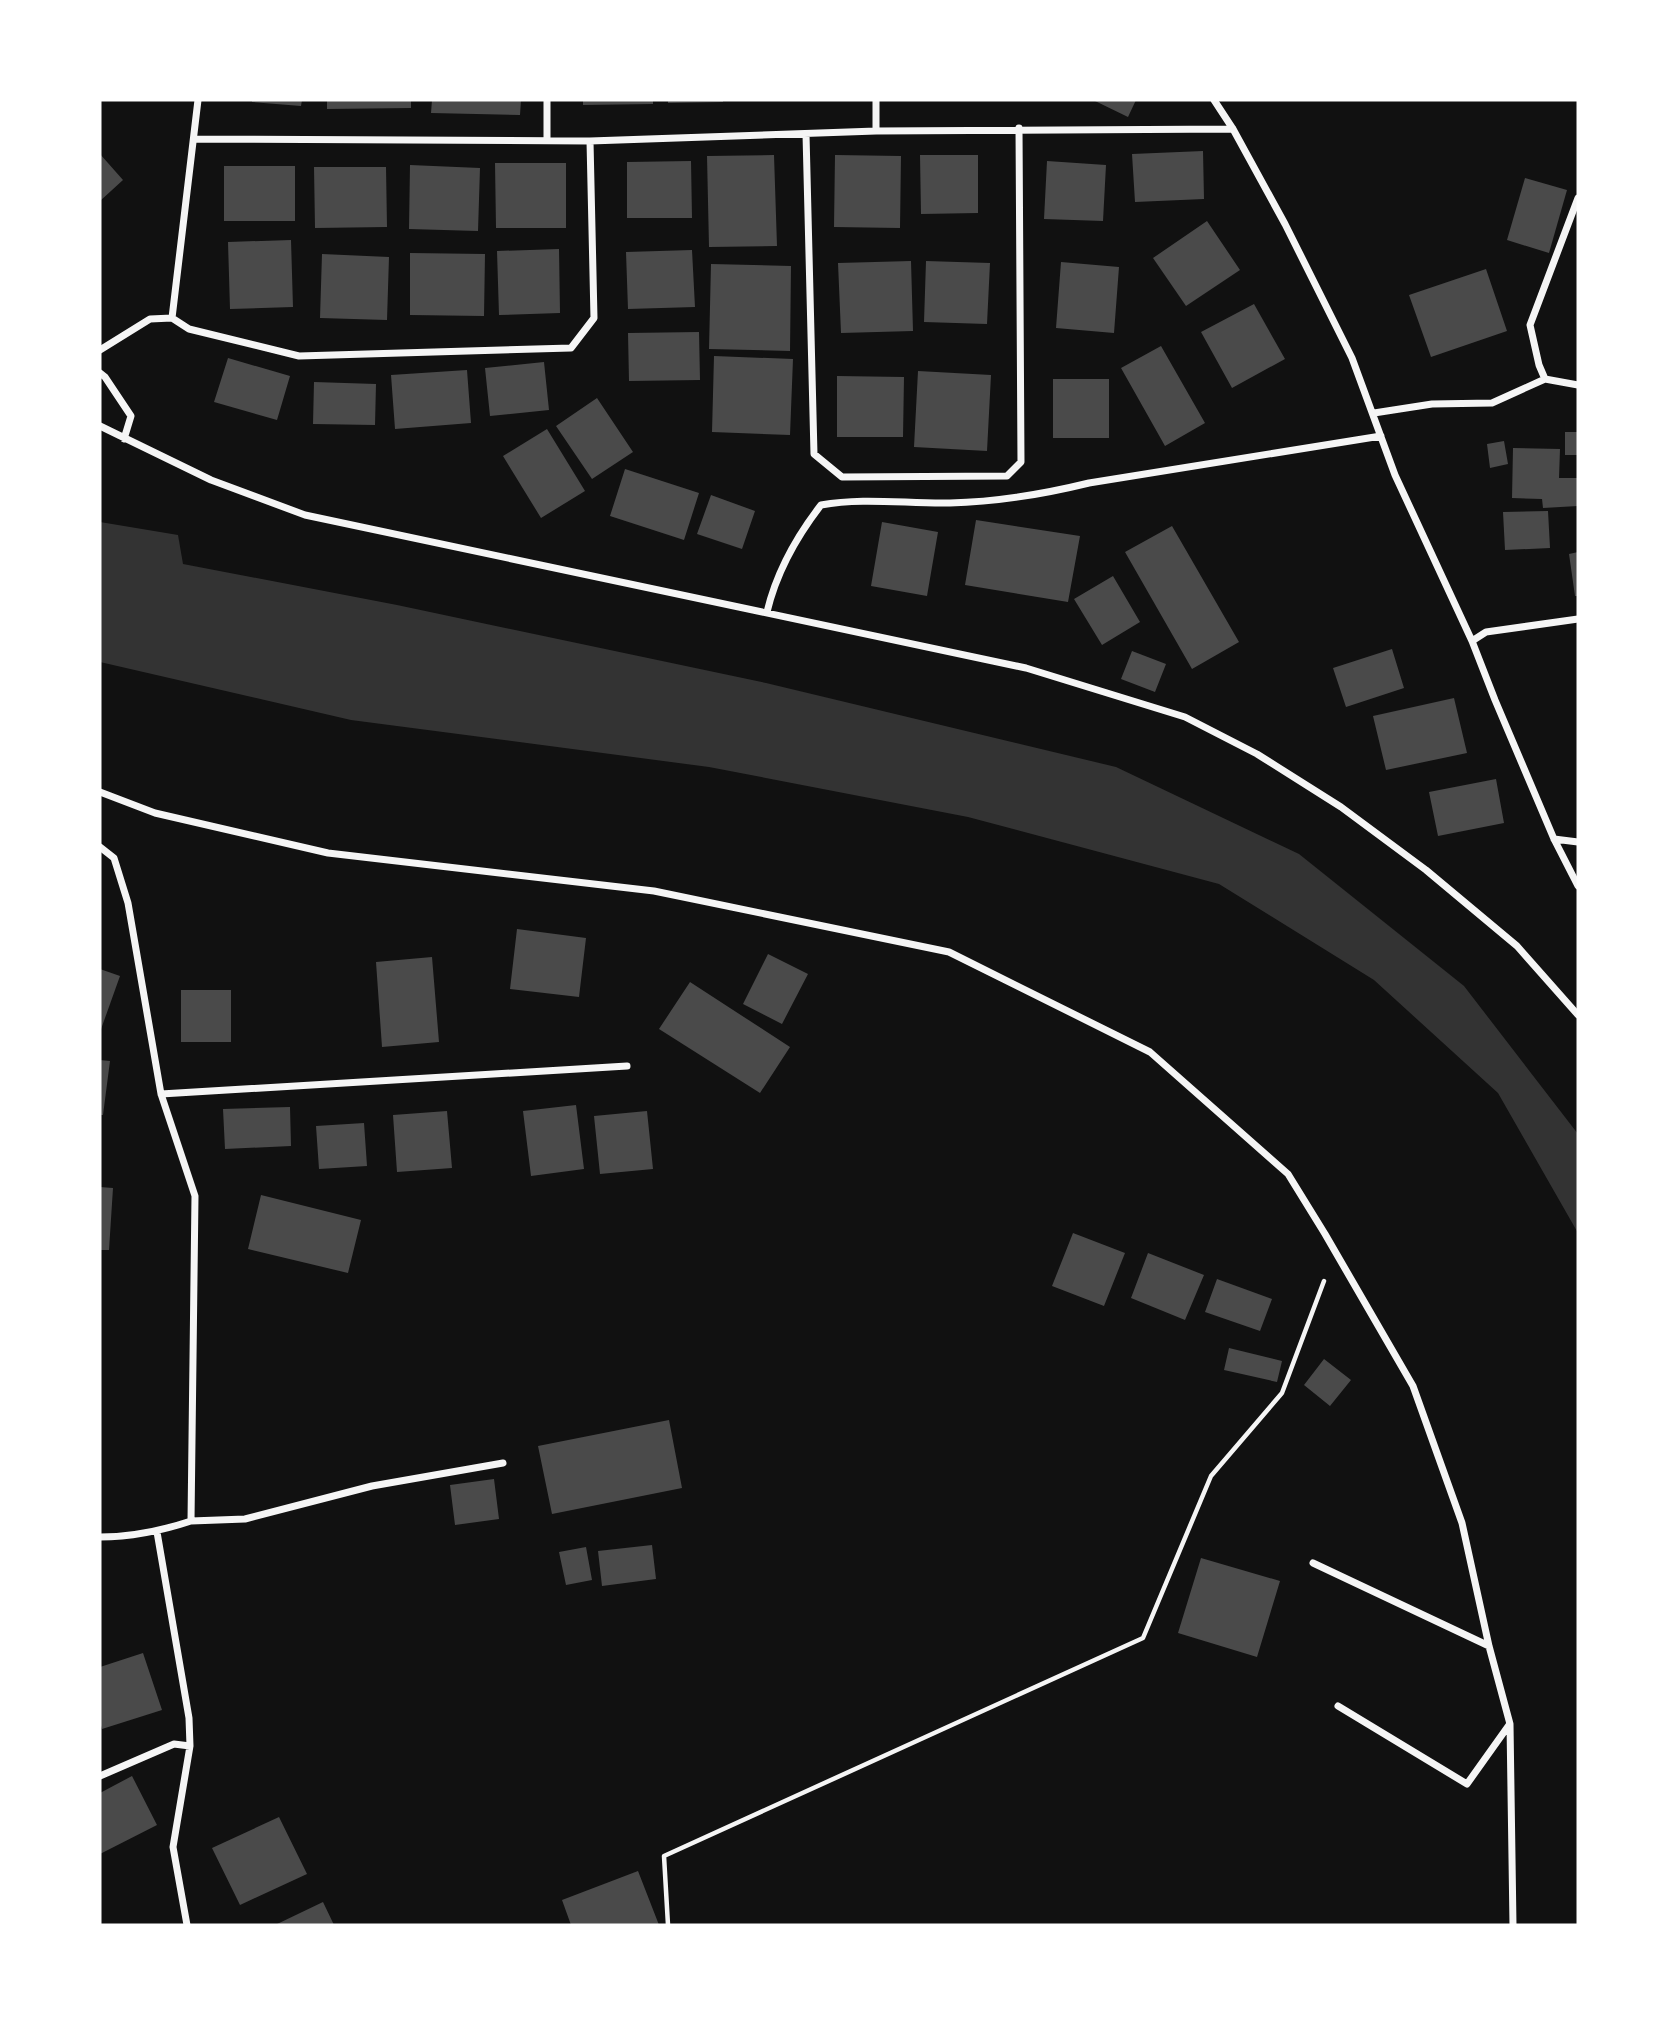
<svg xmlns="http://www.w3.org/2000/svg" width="1678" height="2025" viewBox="0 0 1678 2025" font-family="'Varela Round',sans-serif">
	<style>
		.water { fill: #333 }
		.building { fill: #4a4a4a }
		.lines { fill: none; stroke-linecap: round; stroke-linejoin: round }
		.path { stroke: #f5f5f5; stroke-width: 4.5 }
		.minor { stroke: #f5f5f5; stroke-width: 7 }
	</style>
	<rect width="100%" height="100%" fill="#111"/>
	<!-- water -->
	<path class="water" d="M100,522L178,535L183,564L397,605L766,683L1116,767L1299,854L1464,986L1578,1134V1233L1498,1093L1374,980L1219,884L968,817L709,767L351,720L100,662Z"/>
	<!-- building -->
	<path class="building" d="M252,100H302L301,106L252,102Z
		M327,100H411V108L327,109Z
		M432,100H521L520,115L431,113Z
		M583,100H653V104L583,105Z
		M668,100H723V102L668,103Z
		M1093,100H1136L1128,117Z
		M1203,151L1204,199L1135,202L1132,154Z
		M100,154L123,180L100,201Z
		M774,155L777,246L709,247L707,156Z
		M835,155L901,156L900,228L834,227Z
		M920,155H978V213L921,214Z
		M691,161L692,218H627V162Z
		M1047,161L1106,165L1103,221L1044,219Z
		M495,163H566V228H496Z
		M410,165L480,168L478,231L409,229Z
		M224,166H295V221H224Z
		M314,167H386L387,227L315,228Z
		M1525,178L1567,190L1549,253L1507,240Z
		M1207,221L1240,270L1186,306L1153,258Z
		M291,240L293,307L230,309L228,242Z
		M559,249L560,313L499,315L497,251Z
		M692,250L695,307L628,309L626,252Z
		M410,253L485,254L484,316L410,315Z
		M322,254L389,257L387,320L320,318Z
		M911,261L913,331L841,333L838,263Z
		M926,261L990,263L987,324L924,322Z
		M1061,262L1119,267L1114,333L1056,328Z
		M711,264L791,266L790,351L709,349Z
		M1486,269L1507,331L1431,357L1409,295Z
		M1254,304L1285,359L1232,388L1201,332Z
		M699,332L700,380L629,381L628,333Z
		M1161,346L1205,423L1165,446L1121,368Z
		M714,356L793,359L790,435L712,432Z
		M228,358L290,376L277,420L214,402Z
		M544,362L549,410L490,416L485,368Z
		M467,370L471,423L395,429L391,375Z
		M918,371L991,375L987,451L914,447Z
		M837,376L904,377L903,437H837Z
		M1053,379H1109V438H1053Z
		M314,382L376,384L375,425L313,424Z
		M597,398L633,452L592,479L556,426Z
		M547,429L585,491L541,518L503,456Z
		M1565,432H1578V455H1565Z
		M1504,441L1508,464L1490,468L1487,444Z
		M1513,448L1560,449L1559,478H1578V506L1543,508L1542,499L1512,498Z
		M625,469L699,493L684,540L610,516Z
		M711,495L755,511L742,549L697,534Z
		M1548,511L1550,548L1505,550L1503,512Z
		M976,520L1080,536L1068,602L965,585Z
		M882,522L938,532L927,596L871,586Z
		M1172,526L1239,642L1192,669L1125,552Z
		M1578,552V596H1575L1569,554Z
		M1113,576L1140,622L1102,645L1074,599Z
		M1392,649L1404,688L1346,707L1333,668Z
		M1132,651L1166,664L1155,692L1121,679Z
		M1454,698L1467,753L1386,770L1373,716Z
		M1496,779L1504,823L1438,836L1429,792Z
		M517,929L586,938L579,997L510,989Z
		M768,954L808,974L782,1024L743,1004Z
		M432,957L439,1042L382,1047L376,962Z
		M100,969L120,976L100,1032Z
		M690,982L790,1047L760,1093L659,1029Z
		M181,990H231V1042H181Z
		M100,1060L110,1061L103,1115H100Z
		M576,1105L584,1169L531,1176L523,1111Z
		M290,1107L291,1146L225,1149L223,1109Z
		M447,1111L452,1168L397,1172L393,1115Z
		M647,1111L653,1169L600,1174L594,1116Z
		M364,1123L367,1166L319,1169L316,1126Z
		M100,1187L113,1188L109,1250H100Z
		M261,1195L361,1220L348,1273L248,1249Z
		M1073,1233L1125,1253L1104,1306L1052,1286Z
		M1148,1253L1204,1275L1185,1320L1131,1298Z
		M1217,1279L1272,1299L1260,1331L1205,1312Z
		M1229,1348L1282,1361L1277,1382L1224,1370Z
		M1324,1359L1351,1380L1330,1406L1304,1385Z
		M669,1420L682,1488L552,1514L538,1446Z
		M494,1479L499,1519L455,1525L450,1485Z
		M652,1545L656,1579L602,1586L598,1551Z
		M586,1547L592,1580L566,1585L559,1552Z
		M1201,1558L1280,1581L1257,1657L1178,1633Z
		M143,1653L162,1710L102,1729L100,1722V1667Z
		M132,1776L157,1825L100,1854V1793Z
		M279,1817L307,1874L240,1905L212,1848Z
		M638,1871L659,1925H571L562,1900Z
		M323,1902L334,1925H275Z"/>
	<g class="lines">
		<!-- path -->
		<path class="path" d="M668,1925L664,1856L1143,1638L1211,1476L1282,1393L1324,1281"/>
		<!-- minor -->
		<path class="minor" d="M198,100L172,318L189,329L299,356L571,348L594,318L590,141
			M547,100V140
			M1214,100L1233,129L1285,224L1352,358L1395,475L1472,641L1495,700L1554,839L1578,886
			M876,131V100
			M806,134L814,454L842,477L1007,476L1021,462L1019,128
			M194,139L590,141L876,131L1233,129
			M100,350L150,319L172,318
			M100,373L105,377L131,416L124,439
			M1545,379L1539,365L1530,325L1578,198
			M1374,413L1432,404L1492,403L1545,379L1578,385
			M100,426L211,480L305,515L1026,668L1185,717L1257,754L1341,807L1426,870L1517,946L1578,1015
			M767,612C776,574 797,536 821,505C864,497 907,504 950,503C996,502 1044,494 1089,483L1381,436
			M1472,641L1486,632L1578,619
			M100,792L155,813L328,853L654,891L949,952L1150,1052L1288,1174L1325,1234L1413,1386L1462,1523L1489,1646L1510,1724L1513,1925
			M1554,839L1578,842
			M100,847L114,858L128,903L161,1094L195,1196L191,1521C161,1531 132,1537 100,1537
			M161,1094L627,1066
			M191,1521L245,1519L372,1486L503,1463
			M157,1532L189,1718L190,1746L173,1847L187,1925
			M1313,1563L1489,1646
			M1338,1706L1467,1784L1509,1725
			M100,1776L174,1744L190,1746"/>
	</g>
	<!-- border -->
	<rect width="1678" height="2025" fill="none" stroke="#ffffff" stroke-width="203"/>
</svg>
